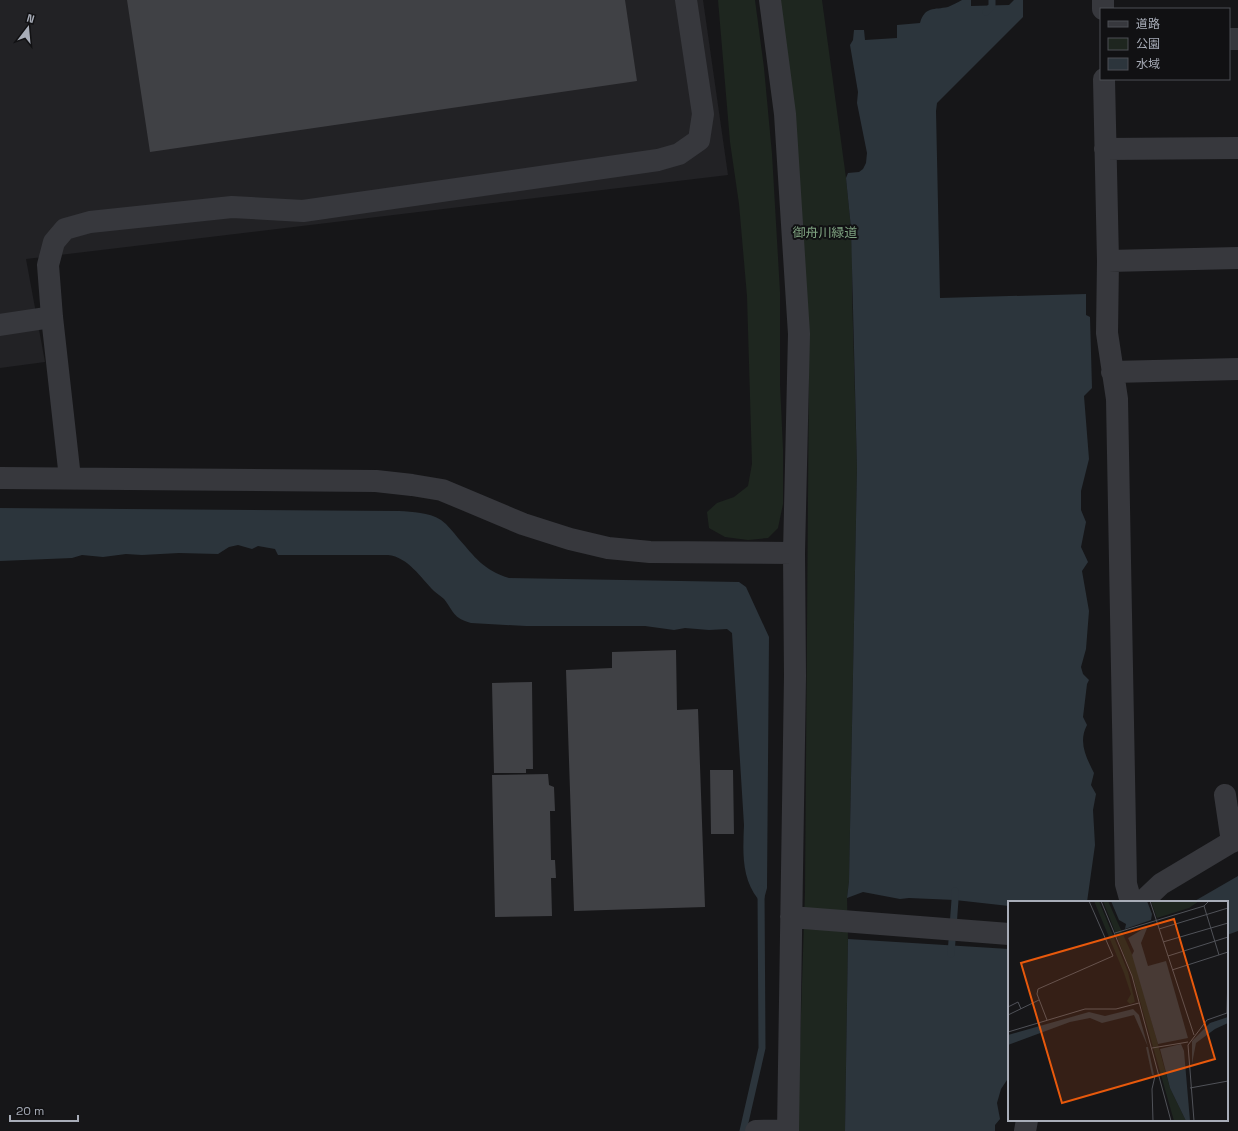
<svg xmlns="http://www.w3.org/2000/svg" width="1238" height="1131" viewBox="0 0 1238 1131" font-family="'Space Grotesk','Noto Sans JP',sans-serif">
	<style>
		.built { fill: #222225 }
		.green { fill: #1e261f }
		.water { fill: #2c353c }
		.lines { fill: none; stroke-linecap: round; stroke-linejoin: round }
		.stream { stroke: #2c353c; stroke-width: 7 }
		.building { fill: #404145 }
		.minor { stroke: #37383d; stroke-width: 22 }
		.labels { text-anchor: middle; stroke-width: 4; stroke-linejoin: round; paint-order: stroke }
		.park-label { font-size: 13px; fill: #7fa381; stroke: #111113 }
		.inset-river { fill: none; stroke: #2c353c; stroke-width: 2 }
		.inset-road { fill: none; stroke: #505258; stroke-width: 1 }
		.view { fill: #e8590c; fill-opacity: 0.15; stroke: #e8590c; stroke-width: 2 }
		.inset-edge { fill: none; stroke: #a8adb8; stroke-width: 2 }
	</style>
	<rect width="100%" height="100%" fill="#161618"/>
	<!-- built -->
	<path class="built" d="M0,0H703L728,175L26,259L45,362L0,368Z"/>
	<!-- green -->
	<path class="green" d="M718,0H755L764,68L772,154L780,292V384L783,449V504L778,528L768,538L748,540L725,537L709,528L707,512L717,503L734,497L748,486L752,464L747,296L739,204L730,142Z
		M780,0H822L846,178L851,228L852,250V293L857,468L849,881L847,898L848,939L845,1131H798V1107L805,891L809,366Z"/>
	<!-- water -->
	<path class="water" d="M962,0H971V6L1009,5L1014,0H1023V17L937,103L936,111L940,298L1086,294V315L1090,317L1092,388L1084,396L1089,459L1081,491V510L1086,522L1081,547L1088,562L1082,571L1089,611L1086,649L1081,667L1083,674L1089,680L1087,684L1083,717L1087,725C1078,742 1086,757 1094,773L1091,785L1096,794L1093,810L1095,845L1087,902H1009V906L955,900L909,898L900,899L863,892L847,898L849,881L857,468L851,228L846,178L848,173L859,172L863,169L866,163L867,153L857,103L858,92L850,45L853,40L854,30H864L865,40L897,38V25L920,23C925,6 934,10 948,7C953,5 958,2 962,0Z
		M0,508L399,511C413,512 428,512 441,520C448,525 453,532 458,538C475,557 483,570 509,578L739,582L746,587L769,637L767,888L764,899H758C741,877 743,851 744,825L732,633L727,629L709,630L685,628L674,630L645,626H526L471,623C453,618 454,612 444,599C441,596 437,594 434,591C421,578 408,557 388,555H278L275,549L258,546L252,549L238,545L229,547L218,554L179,553L142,555L126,554L103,557L82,555L72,558L0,561Z
		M1238,876V931L1227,935V902H1193Z
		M848,939L1009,949V1046L1007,1056L1009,1064V1077L1001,1089L997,1103L1000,1119L995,1125V1131H845Z"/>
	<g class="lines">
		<!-- stream -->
		<path class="stream" d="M986,12L992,6V0
			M951,954L955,900V891
			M743,1131L762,1048L761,889"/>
	</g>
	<!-- building -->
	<path class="building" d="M127,0H625L637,81L150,152Z
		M676,650L677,710L698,709L705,907L574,911L566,670L612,668V652Z
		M532,682L533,769H526V773H494L492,683Z
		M710,770H733L734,834H711Z
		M548,774L549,785L554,787L555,811H550L551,860H555L556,878H551L552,916L495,917L492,775Z"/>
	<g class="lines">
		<!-- minor -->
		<path class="minor" d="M770,0L785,114L799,334L794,553L795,676L788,1131
			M1103,0V9
			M1229,39H1238
			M1104,79L1108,261L1107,333L1117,399L1126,884L1131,902
			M1105,149L1238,148
			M1108,261L1238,258
			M0,325L52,317
			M1112,372L1238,369
			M0,478L376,481L412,485L442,490L523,524L570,539L608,548L650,552L794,553
			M70,478L52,317L48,265L54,242L65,229L90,222L232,207L303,211L658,160L679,154L699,140L703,114L686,0
			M1225,795L1232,842
			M1142,902L1161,884L1238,838
			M791,917L1009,934
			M756,1131L788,1130
			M1025,1131L1027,1120"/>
	</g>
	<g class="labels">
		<!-- park labels -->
		<g class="park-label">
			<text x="825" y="237">御舟川緑道</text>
		</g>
	</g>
	<!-- overview -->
	<g transform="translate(1008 901)">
		<rect width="220" height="220" fill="#161618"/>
		<path d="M86,0H91L120,71L127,101L122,103L119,100L123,93L116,72ZM95,0H100L127,60L162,187L178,220H166L126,79ZM143,0H191L181,7L149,17Z" fill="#1e261f"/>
		<path d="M103,0H139L144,13L143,19L117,28L118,23L111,19ZM140,25L133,42L140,65L158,60L180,137L150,143L124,54L126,50L120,37ZM125,108L131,114L140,146L126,114L94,122L82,117L62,121L0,144V134L7,132L81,111L97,115ZM220,116V122L207,128L188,142L184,163V140L202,122ZM173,143L176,150L182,220H178L162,187L152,148Z" fill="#2c353c"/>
		<path class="inset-river" d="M139,146L145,174"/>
		<path class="inset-road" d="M93,0L124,75L163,220M142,0L186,134M196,5L211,54M151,28L220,7M107,32L196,5L201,0M155,41L220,22M160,55L220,36M164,69L220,51M0,106L10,101L13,108M0,114L31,99M39,119L29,93L30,88L105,55L81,0M0,131L77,108H108L131,102M144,147L180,141M182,187L220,180M145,220L144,188L147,175L151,174M186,220L180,144L199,119L219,112L220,71"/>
		<path class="view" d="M166,18L207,158L54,202L13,62Z"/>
		<rect width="220" height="220" class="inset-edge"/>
	</g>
	<!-- legend -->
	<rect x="1100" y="8" width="130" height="72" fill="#111113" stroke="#4d4f55"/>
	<rect x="1108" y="21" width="20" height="6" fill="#37383d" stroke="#4d4f55"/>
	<text x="1136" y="28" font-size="12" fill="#a8adb8">道路</text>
	<rect x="1108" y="38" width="20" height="12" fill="#1e261f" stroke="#4d4f55"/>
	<text x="1136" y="48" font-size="12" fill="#a8adb8">公園</text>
	<rect x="1108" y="58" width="20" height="12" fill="#2c353c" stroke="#4d4f55"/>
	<text x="1136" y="68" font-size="12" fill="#a8adb8">水域</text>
	<!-- north arrow -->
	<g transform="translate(28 28) rotate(16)" stroke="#111113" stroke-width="3" paint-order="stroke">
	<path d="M0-3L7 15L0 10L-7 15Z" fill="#a8adb8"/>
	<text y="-6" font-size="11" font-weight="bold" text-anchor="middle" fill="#a8adb8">N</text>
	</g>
	<!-- scale -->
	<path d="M10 1115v6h68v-6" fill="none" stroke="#a8adb8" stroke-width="2"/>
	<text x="16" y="1115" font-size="12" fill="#a8adb8" stroke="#111113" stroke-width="3" paint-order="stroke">20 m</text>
</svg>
